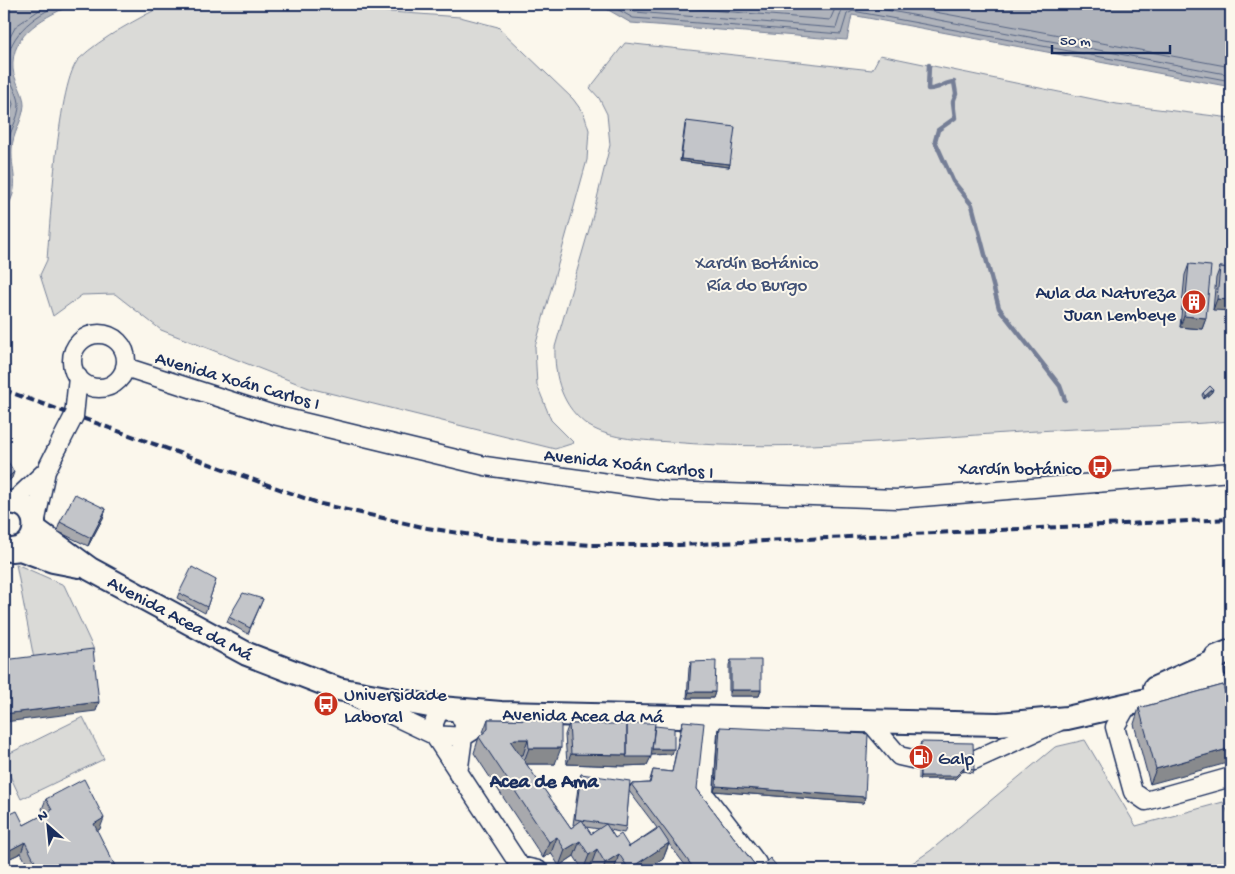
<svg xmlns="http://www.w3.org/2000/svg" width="1235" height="874" viewBox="0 0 1235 874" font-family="'Gochi Hand',sans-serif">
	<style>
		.green { fill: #dadad7; stroke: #7a849a }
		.water { fill: #afb3bb; stroke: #747e96 }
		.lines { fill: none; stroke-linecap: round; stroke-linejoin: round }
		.shore { stroke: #566483; stroke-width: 1 }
		.stream { stroke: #747e96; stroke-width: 4.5 }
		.minor-casing { stroke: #1b2f5e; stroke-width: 21 }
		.major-casing { stroke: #1b2f5e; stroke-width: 26 }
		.minor { stroke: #fbf7ec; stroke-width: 18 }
		.major { stroke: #fbf7ec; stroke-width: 22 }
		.rail { stroke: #1b2f5e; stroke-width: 4; stroke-dasharray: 8 4; stroke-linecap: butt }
		.minor-bridge-casing { stroke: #1b2f5e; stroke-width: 21; stroke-linecap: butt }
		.minor-bridge { stroke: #fbf7ec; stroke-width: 18 }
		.wall { fill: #a8a9ad; stroke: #1b2f5e; fill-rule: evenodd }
		.shaded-wall { fill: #888a8d; stroke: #1b2f5e }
		.building { fill: #c3c5c9; stroke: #1b2f5e }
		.labels { text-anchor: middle; stroke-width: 4; stroke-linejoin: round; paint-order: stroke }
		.park-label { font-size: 19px; fill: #415176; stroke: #fbf7ec }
		.poi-label { font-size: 19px; fill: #1b2f5e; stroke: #fbf7ec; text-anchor: end }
		.street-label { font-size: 19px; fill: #1b2f5e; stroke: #fbf7ec }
		.neighbourhood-label { font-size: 20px; font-weight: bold; fill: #1b2f5e; stroke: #fbf7ec }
	</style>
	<rect width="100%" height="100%" fill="#fbf7ec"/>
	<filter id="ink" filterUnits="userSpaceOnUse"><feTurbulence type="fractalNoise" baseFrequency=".02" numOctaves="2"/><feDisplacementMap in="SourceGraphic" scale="10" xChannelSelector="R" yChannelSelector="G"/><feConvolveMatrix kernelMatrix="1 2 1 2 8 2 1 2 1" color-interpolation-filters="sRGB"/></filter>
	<g filter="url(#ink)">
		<!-- green -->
		<path class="green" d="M166,4H318L363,10L460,17L498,27L573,99L584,114L589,130L587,160L535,347L537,385L551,420L574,443L555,449L309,388L161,330L115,294L82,295L53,316L40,275L47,260C50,224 58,79 79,59C102,37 138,19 166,4Z
			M625,43L872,70L880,55L1117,104L1231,118V421C1172,426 1113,427 1054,430C927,437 797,453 670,442C644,440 612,440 589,426C562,408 554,377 555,347L592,219L610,145L607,114L599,98L590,88Z
			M16,564L64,585L95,652L34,659Z
			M83,717L104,759L21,799L4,763V756Z
			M1085,740L1136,826L1223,802L1231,819V870H902L930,851L1055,747Z"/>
		<!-- water -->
		<path class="water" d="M4,4H75C47,15 10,33 13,69C14,81 24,92 24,105C23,121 12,134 12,149C11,176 22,186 4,212Z
			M598,4H1231V87L852,15L847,40L631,23Z"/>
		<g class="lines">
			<!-- shore -->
			<path class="shore" d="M608,4L633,18L841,34L847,14L853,11L1231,81
				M621,4L635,12L836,28L842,9L854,4L1231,75
				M636,4L830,20L837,4
				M892,4L1231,67
				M4,48L16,26L48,4
				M4,79L13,104L4,132
				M4,203C16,186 7,169 7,151C6,134 20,120 19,103C18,92 9,82 8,71C3,38 34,15 61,4"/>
			<!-- stream -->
			<path class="stream" d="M929,65L928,89C938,90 945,82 954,82L956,94L953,102L955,118L938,130L935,141L953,181L972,205L999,308L1060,386L1065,400"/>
			<defs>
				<path id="minor" d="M72 361a27 27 0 1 1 54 0a27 27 0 1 1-54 0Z
					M125,367L274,415L485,466L666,491L897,499L1231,472
					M74,416L78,377
					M13,502L46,471
					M35,524L46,471L58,447
					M1227,688L1231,699
					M356,698L434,735L520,866L538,870
					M1128,704L1115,727L1133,792L1146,801L1231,777
					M440,708L434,723V735L463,737L464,724L457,709
					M709,717L704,794L757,863
					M870,722L899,756L939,765L974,760L1058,722
					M458,774L463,737L501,713"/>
				<path id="major" d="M4,503C46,496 43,558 4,549
					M35,529L90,569L247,654L338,689L440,708L501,713L999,724L1067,718L1218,684
					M20,549L53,561L79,566
					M1213,677L1212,668L1216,657L1231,651
					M1155,688L1213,662"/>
			</defs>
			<!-- minor casing -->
			<use href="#minor" class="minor-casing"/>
			<!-- major casing -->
			<use href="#major" class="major-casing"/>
			<!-- minor -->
			<use href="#minor" class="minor"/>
			<!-- major -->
			<use href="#major" class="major"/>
			<!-- rail -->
			<path class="rail" d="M4,390L321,504L427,528L498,539L592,545H679L1231,519"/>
			<defs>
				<path id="minor-bridge" d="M58,447L74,416"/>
			</defs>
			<!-- minor-bridge casing -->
			<use href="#minor-bridge" class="minor-bridge-casing"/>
			<!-- minor-bridge -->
			<use href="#minor-bridge" class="minor-bridge"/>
		</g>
		<!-- wall -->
		<path class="wall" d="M686,121L730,164L729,167L680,161L685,124Z
			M1189,264L1206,318L1202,329L1180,327L1185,275Z
			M1220,267L1231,268L1213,310L1216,278Z
			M1212,392L1204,399L1202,395L1203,393Z
			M106,509L103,518L88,546L57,531L60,522Z
			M216,580L205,613L177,598L179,593Z
			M263,599L248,634L227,622L229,617Z
			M731,660L761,690L759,696H729V665Z
			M691,662L715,692L713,698H687L689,668Z
			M1223,685L1150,784L1134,724L1139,708Z
			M488,719L561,720L555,764H526L571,828L575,825H573L579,780L581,774L630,787L631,784L649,783L653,770L672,772L681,726L683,721L697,789L758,869L780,870H689L669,844L663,859L646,870H594L591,865L583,870L574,856L559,866L551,853L543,858L474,753L479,737L482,735ZM629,791L657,828L629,847L615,838L610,830L624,833L626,827ZM586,827L599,829L591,834Z
			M569,724L655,726L672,754L651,755L647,765L623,766L567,764L565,735Z
			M720,727L865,797L863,803L714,791L718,733Z
			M921,742L974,770L973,773L963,771L955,779H919L920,745Z
			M46,799L100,829L97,831L117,870H30L21,853L6,860L4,856V817L24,825L45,814L42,809Z"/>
		<!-- shaded-wall -->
		<path class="shaded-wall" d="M681,159L730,164L729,167L680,161Z
			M1217,299L1231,300V311L1213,310Z
			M1184,316L1206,318L1202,329L1180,327Z
			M1213,389L1212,392L1204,399L1205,396Z
			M14,472L12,478L4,485V481Z
			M106,509L103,518L88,546L91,538Z
			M731,690H761L759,696H729Z
			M689,692H715L713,698H687Z
			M99,702L96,711L4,722V714Z
			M515,739H528L523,755H510L511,742Z
			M529,748H561L555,764H523Z
			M1231,748V762L1150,784L1156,769Z
			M651,749H674L672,754L649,755Z
			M571,754L627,755L651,757L647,765L623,766L567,764Z
			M964,768L963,771L955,779H919L920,776Z
			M716,786L865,797L863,803L714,791Z
			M104,818L100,829L90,835L94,824Z
			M557,837L551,853L543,858L549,842Z
			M580,841L574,856L559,866L565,850Z
			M25,842L21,853L6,860L10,850Z
			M669,843L663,859L646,870H629V869Z
			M597,849L591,865L583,870L589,855Z
			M619,854L614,870H603L605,863Z"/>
		<!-- building -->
		<path class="building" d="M686,121L735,127L730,164L681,159Z
			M1189,264L1211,266L1206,318L1184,316Z
			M1220,267L1231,268V300L1217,299Z
			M1210,386L1213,389L1205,396L1203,393Z
			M4,455L14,472L4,481Z
			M75,494L106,509L91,538L60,522Z
			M192,567L216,580L207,607L179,593Z
			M243,593L263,599L250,628L229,617Z
			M93,649L99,702L4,714V660Z
			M731,660H761V690H731Z
			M716,661L715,692H689L691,662Z
			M1223,685L1231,717V748L1156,769L1139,708Z
			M488,719L561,720V748H529L528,739H515L511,742L571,828L582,820L591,834L606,824L615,838L621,834L629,847L659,828L669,843L629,869L619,854L605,863L597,849L589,855L580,841L565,850L557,837L549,842L479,737L488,729Z
			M683,721L704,723L697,789L758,869L770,858L780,870H695L631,784L650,783L653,770L672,772Z
			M627,723H655L651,757H626L627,755Z
			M569,724H627V755L571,754Z
			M655,726L674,728V749H652Z
			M720,727L868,734L865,797L716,786Z
			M921,742L973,743L974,770L964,768L956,776H920Z
			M581,774L630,781L626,827L575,819Z
			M84,779L104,818L94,824L117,870H39L25,842L10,850L4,837V817L17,811L24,825L52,810L46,799Z"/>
	</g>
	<!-- icons -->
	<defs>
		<symbol id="building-disc" viewBox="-11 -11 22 22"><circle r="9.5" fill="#c8321e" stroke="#fbf7ec"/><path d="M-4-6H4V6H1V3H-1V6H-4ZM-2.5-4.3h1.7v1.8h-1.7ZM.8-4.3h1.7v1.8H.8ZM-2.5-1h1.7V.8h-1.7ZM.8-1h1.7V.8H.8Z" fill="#fff"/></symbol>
		<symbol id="bus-disc" viewBox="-11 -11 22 22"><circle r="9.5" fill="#c8321e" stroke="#fbf7ec"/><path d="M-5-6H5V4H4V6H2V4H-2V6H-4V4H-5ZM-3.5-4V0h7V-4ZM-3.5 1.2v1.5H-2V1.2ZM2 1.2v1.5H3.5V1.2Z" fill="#fff"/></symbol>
		<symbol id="fuel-disc" viewBox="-11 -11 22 22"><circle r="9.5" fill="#c8321e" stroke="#fbf7ec"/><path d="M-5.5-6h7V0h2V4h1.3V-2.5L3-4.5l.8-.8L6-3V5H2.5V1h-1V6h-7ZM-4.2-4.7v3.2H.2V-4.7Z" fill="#fff"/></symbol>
	</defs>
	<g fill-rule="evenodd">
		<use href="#building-disc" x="1180" y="288" width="28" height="28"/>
		<use href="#bus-disc" x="1086" y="453" width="28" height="28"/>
		<use href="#bus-disc" x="312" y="690" width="28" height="28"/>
		<use href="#fuel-disc" x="907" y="743" width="28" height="28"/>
	</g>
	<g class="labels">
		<!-- park labels -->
		<g class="park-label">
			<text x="757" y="268">Xardín Botánico<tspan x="757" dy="22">Ría do Burgo</tspan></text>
		</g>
		<!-- poi labels -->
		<g class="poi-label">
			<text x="1176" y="298">Aula da Natureza<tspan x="1176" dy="22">Juan Lembeye</tspan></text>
			<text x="1082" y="474">Xardín botánico</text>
			<text x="344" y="700" text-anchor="start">Universidade<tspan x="344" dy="22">Laboral</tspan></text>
			<text x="938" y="764" text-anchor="start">Galp</text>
		</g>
		<!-- street labels -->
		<g class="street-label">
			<text transform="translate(238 379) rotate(16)" y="7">Avenida Xoán Carlos I</text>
			<text transform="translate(629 462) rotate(6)" y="7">Avenida Xoán Carlos I</text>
			<text transform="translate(181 617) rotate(28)" y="7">Avenida Acea da Má</text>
			<text transform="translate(583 714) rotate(1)" y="7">Avenida Acea da Má</text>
		</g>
		<!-- neighbourhood labels -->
		<g class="neighbourhood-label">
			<text x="544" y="787">Acea de Ama</text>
		</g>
	</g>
	<!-- margin -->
	<rect width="1235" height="874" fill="none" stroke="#fbf7ec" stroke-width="20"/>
	<rect x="10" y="10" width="1215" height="854" fill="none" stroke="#1b2f5e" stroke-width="2" filter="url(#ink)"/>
	<!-- north arrow -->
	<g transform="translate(48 826) rotate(333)" stroke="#fbf7ec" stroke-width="4" paint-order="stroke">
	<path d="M0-4L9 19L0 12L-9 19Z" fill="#1b2f5e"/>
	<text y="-8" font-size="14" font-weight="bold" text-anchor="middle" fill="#1b2f5e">N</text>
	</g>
	<!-- scale -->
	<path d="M1052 45v8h118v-8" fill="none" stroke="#1b2f5e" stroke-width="2.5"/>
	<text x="1060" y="45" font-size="15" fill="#1b2f5e" stroke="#fbf7ec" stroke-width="4" paint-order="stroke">50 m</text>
</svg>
